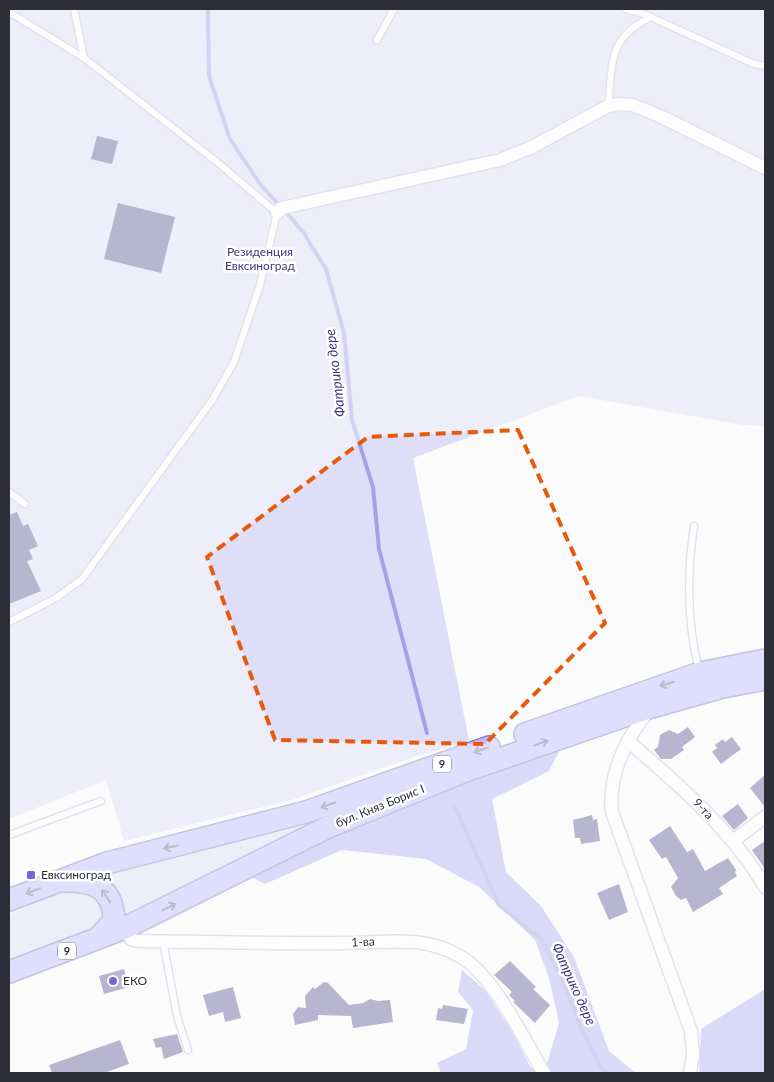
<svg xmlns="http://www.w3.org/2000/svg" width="774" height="1082" viewBox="0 0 774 1082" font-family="Lato,sans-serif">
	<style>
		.green { fill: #dedef8 }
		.forest { fill: #b3b0f3 }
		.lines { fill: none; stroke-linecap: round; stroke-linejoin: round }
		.stream { stroke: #a5a1e4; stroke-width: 4 }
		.building { fill: #645f9c }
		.service-casing { stroke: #c4c3e1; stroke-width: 9 }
		.minor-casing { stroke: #c4c3e1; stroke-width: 15 }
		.trunk-casing { stroke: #827eb9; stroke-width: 24 }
		.service { stroke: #fff; stroke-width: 6 }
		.minor { stroke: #fff; stroke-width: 12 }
		.trunk { stroke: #bfbafe; stroke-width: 21 }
		.oneway { stroke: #6f6d92 }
		.marked { fill: none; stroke: #e8590c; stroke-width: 4; stroke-dasharray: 10 6; stroke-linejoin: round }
		.poi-dot { fill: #7664de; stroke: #fff; stroke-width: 2 }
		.labels { text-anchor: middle; stroke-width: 5; stroke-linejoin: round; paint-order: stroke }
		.shield { fill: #fff; stroke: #6d6d74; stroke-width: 1 }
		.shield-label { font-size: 11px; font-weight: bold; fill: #2e2e39 }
		.park-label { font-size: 12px; fill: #413582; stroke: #fff }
		.street-label { font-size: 12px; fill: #2e2e39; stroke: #fff }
		.poi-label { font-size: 12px; fill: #2e2e39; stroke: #fff; text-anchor: start }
		.water-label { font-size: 14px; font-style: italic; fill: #423683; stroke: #fff }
	</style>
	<rect width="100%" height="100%" fill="#fbfbfb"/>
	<!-- green -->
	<path class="green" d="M9,9H765V426L742,425L579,396L413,458L469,741L408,759L292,800L124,841L106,780L9,819Z
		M320,819L243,863L118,919L101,878L103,875Z
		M71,888L96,892L106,913L98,928L9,962V914Z"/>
	<!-- forest -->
	<path class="forest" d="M562,746L549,771L492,799L506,872L541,906L574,957L609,1051L636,1073H441L437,1063L466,1049L473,1010L458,992L462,970L485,990L513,1033L531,1068L546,1067L559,1023L549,978L535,940L479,887L426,859L342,850L265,884L250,876L387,809Z
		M765,989V1073H699L701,1029Z"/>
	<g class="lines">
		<!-- stream -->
		<path class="stream" d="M208,9L209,76L230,139L260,184L280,206
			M285,211L303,232L326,269L344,333L352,420L373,487L379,549L427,733
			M455,807L499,905L541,939L563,980L581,1028L601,1068L607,1073"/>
	</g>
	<!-- building -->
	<path class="building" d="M97,136L118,141L112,164L91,159Z
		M118,203L175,217L161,273L104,259Z
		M17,512L23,526L28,524L38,546L29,550L33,559L27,561L41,591L9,604V515Z
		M688,727L695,737L682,747L684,750L671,759H661L654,750L658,747L660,735L669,730L678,734Z
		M732,737L741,749L721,764L712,752L717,748L715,745L723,739L725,742Z
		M765,775V807L750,788Z
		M738,804L748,818L734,830L722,816Z
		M592,815L593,820L597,819L600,841L581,844L580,838H575L573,820Z
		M670,826L687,852L693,849L705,871L728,858L736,870L735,872L737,876L719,888L723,894L693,912L686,898L681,900L676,896L671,887L678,878L666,857L662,859L649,840Z
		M765,841V869L752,850Z
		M619,884L628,912L609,920L597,893Z
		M510,961L536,987L533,989L550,1005L535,1023L513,1002L515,1001L509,995L512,992L494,975Z
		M124,969L129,987L104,994L99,976Z
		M324,982L328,983L349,1005L363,1003L370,999L378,1001L390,1000L393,1022L353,1028L351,1016L318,1015V1020L295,1025L293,1014L298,1007L306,1008L305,996L313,987L315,989Z
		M233,987L241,1018L225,1022L223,1012L209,1016L203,995Z
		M443,1005L468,1009L464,1024L436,1020L438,1008L442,1009Z
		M177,1034L183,1052L164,1059L161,1047L156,1048L153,1039Z
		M120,1040L129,1064L104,1073H52L49,1065Z"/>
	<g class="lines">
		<defs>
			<path id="service" d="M625,9L644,14L754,64L765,66
				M9,12L84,58
				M377,40L394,9
				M608,106C613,64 607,38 651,17
				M9,492L25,504
				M694,526C687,573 687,624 699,670
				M9,622L56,598L82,579L213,399L234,362L260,285L277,213L217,162L84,58L74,9
				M9,835L101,801
				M163,941L177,1016L188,1050"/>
			<path id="minor" d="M277,213L282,208L500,160L532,147L608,106L619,104L633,105L662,117L765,168
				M649,710C626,738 608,775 612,812L691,1031L693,1055L690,1073
				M629,742C680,786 731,829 765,887
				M733,841L765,817
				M125,928L131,939L138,941C206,942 275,944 343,943C384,943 424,934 461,957C494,976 524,1040 544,1073"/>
			<path id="trunk" d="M525,734L700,673L765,660
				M66,881C95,881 113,888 114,921L99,937
				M9,900L107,863L306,812L489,747
				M9,972L125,928L328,827L468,770L645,709L723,687L765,679"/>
		</defs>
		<!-- service casing -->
		<use href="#service" class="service-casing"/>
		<!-- minor casing -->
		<use href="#minor" class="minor-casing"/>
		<!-- trunk casing -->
		<use href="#trunk" class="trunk-casing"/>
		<!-- service -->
		<use href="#service" class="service"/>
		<!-- minor -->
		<use href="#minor" class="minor"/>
		<!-- trunk -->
		<use href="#trunk" class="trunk"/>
	</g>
	<!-- one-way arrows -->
	<defs><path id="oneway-shaft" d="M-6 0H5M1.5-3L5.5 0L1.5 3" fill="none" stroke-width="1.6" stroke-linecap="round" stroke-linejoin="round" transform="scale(1.25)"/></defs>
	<g class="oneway">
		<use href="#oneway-shaft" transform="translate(667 684) rotate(163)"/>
		<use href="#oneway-shaft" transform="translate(541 743) rotate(-20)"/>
		<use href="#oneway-shaft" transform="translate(481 750) rotate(160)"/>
		<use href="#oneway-shaft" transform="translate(328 805) rotate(161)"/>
		<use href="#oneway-shaft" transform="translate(171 847) rotate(166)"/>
		<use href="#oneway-shaft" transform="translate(33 891) rotate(159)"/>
		<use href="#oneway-shaft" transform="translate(106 896) rotate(-122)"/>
		<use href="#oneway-shaft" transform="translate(169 907) rotate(-26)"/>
	</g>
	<!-- marked area -->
	<path d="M0 0H774V1082H0ZM518,430L605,623L485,744L275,740L207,557L368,437Z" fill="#fbfbfb" fill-opacity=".55" fill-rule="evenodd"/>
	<path class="marked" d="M518,430L605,623L485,744L275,740L207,557L368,437Z"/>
	<!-- markers -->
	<g class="poi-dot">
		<rect x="26" y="870" width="10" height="10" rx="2.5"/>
		<circle cx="113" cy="981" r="5"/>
	</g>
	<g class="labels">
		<!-- shield labels -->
		<g class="shield">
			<rect x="433" y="755.5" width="18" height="17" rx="4"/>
			<rect x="58" y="942.5" width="18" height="17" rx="4"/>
		</g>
		<g class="shield-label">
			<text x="442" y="768">9</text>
			<text x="67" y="955">9</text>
		</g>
		<!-- park labels -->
		<g class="park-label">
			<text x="260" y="256">Резиденция<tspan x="260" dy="14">Евксиноград</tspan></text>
		</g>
		<!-- street labels -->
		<g class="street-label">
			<text transform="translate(380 806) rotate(-22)" y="4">бул. Княз Борис I</text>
			<text transform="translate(703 809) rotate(47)" y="4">9-та</text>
			<text transform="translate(363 942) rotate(-3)" y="4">1-ва</text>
		</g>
		<!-- poi labels -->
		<g class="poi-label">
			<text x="41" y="879">Евксиноград</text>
			<text x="123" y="985">ЕКО</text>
		</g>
		<!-- water labels -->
		<g class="water-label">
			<text transform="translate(335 373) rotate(-97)" y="5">Фатрико дере</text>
			<text transform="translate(574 984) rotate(66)" y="5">Фатрико дере</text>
		</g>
	</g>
	<!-- border -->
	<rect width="774" height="1082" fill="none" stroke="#2e2e39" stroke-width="20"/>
</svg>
